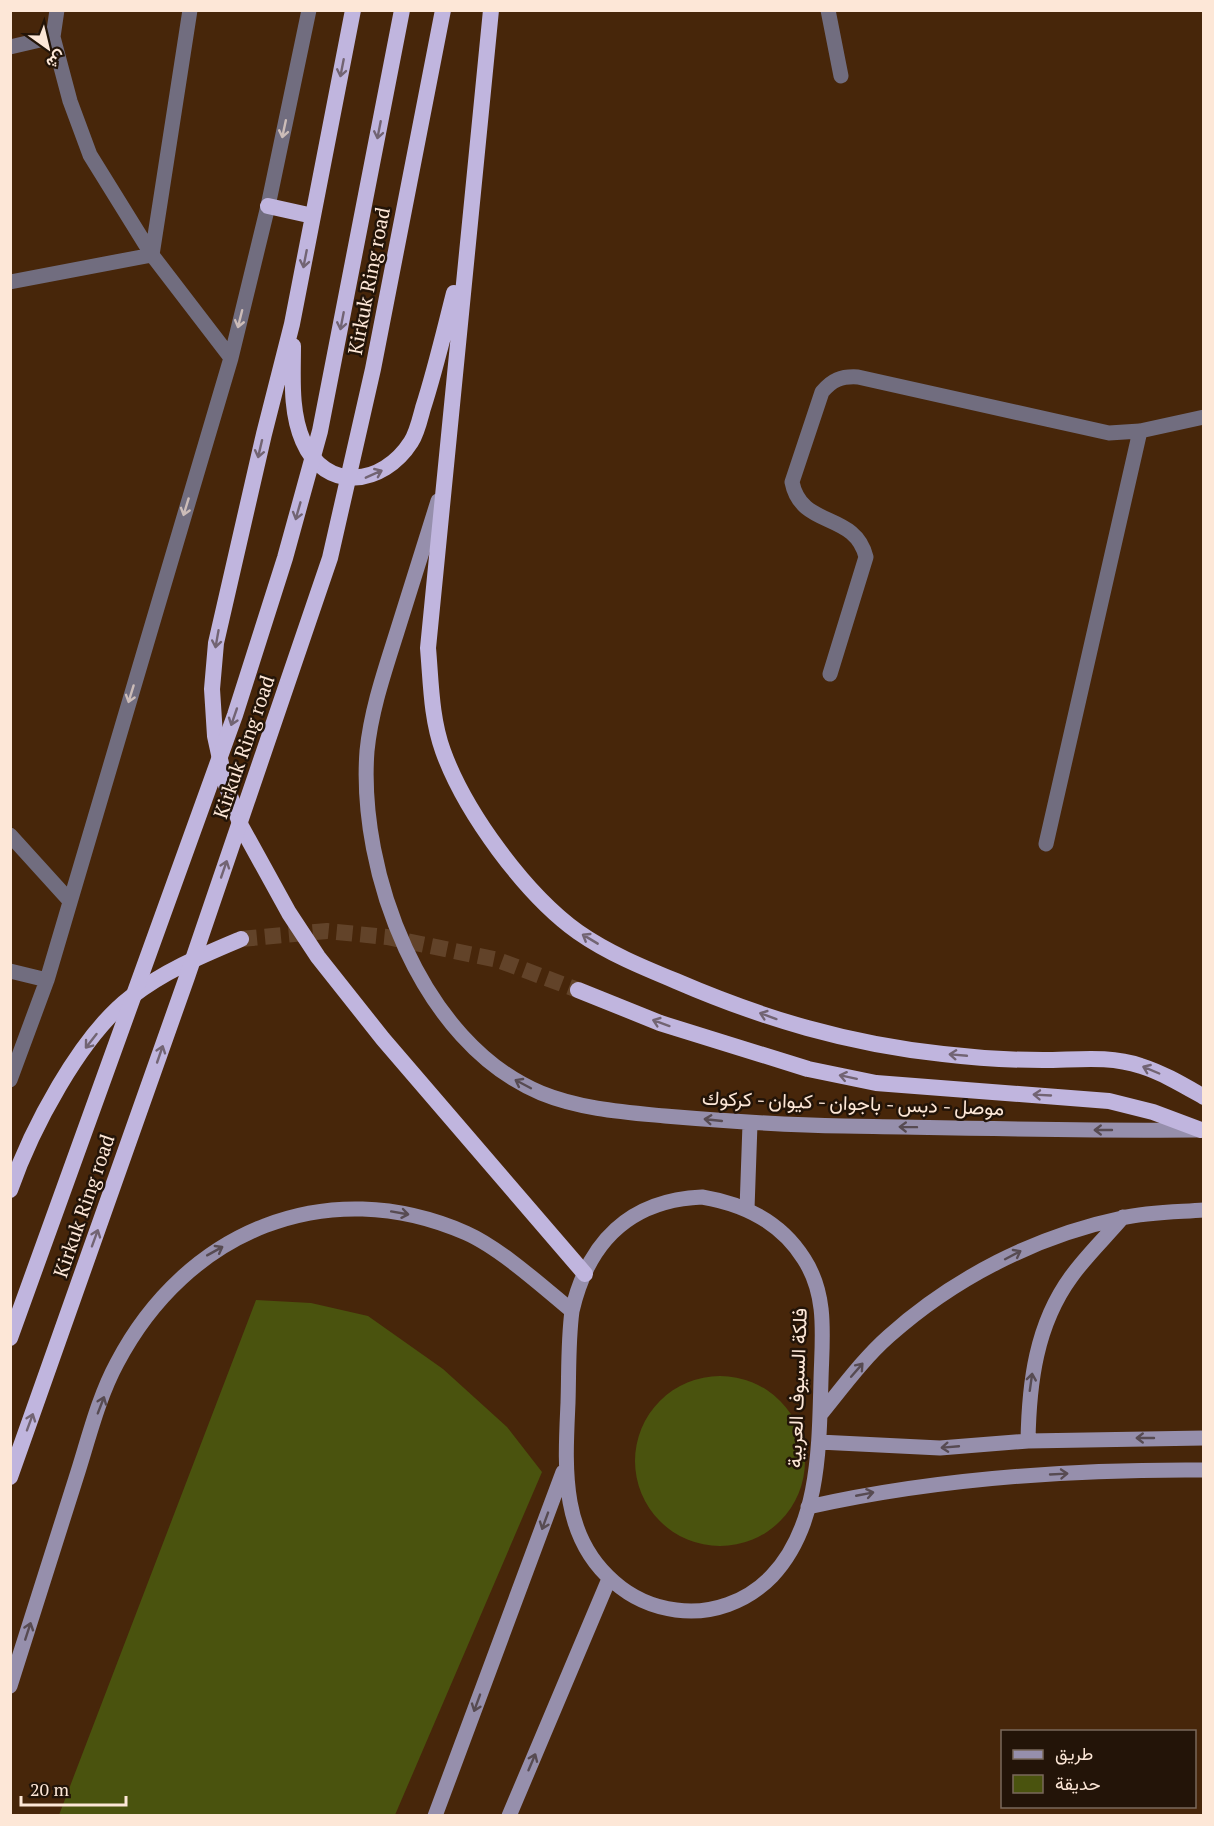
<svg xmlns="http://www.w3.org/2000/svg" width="1214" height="1826" viewBox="0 0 1214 1826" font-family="'PT Serif',Vazirmatn,serif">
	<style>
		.green { fill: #4a530e }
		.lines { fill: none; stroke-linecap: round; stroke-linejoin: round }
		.trunk-tunnel { stroke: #624329; stroke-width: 16; stroke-dasharray: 16 8; stroke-linecap: butt }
		.minor { stroke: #716d7f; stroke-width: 15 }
		.secondary { stroke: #968fac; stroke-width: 15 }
		.trunk { stroke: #c0b5de; stroke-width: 16 }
		.trunk-bridge { stroke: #c0b5de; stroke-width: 16 }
		.oneway { stroke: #726473 }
		.oneway2 { stroke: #ccbcb8 }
		.oneway3 { stroke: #574b52 }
		.labels { text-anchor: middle; stroke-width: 5; stroke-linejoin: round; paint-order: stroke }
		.street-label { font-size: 20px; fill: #fde7d7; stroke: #231408 }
	</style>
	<rect width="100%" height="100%" fill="#47260a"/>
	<!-- green -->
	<path class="green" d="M256,1300L311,1303L368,1316L443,1369L507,1427L542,1472L395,1815H59Z
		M635 1461a85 85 0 1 1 170 0a85 85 0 1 1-170 0Z"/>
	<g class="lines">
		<!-- trunk-tunnel -->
		<path class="trunk-tunnel" d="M241,939L327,931L387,937L498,960L578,990"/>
		<!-- minor -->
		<path class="minor" d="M57,10L53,37L70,101L90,155L152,255L231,358
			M828,10L841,76
			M10,47L53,37
			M10,282L152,255L190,10
			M830,674L866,557C855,511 801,529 792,482L822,392C832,380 841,376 858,377L1109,433L1140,431L1204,417
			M10,835L69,900
			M1046,844L1140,431
			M10,971L47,980
			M10,1080L47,980L231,358L268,206L309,10"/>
		<!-- secondary -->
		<path class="secondary" d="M438,501C424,546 410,590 396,635C384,673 371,711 367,751C358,872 421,1043 541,1093C580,1109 623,1112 665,1116C725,1121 784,1125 844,1126C962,1128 1080,1131 1198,1130
			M702,1197C744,1204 781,1222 804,1259C828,1296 822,1338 821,1380C819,1446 820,1525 772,1576C747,1602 711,1615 676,1610C653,1607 631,1597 614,1582C560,1536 565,1468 568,1403C569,1372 568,1341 572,1311C588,1242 630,1200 702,1197Z
			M747,1209L750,1124
			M820,1415C842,1388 863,1359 889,1336C954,1278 1036,1236 1122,1218C1148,1212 1177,1212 1204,1210
			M1028,1441C1029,1383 1036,1325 1071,1277C1086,1256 1106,1237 1123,1217
			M819,1442L940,1448L1028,1441L1204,1438
			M808,1507C937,1478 1071,1469 1204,1470
			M10,1686C32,1617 54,1548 76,1478C88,1441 98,1398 117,1363C186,1231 327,1172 466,1233C500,1248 543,1287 572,1311
			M435,1816L563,1472
			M509,1816L609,1579"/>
		<!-- trunk -->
		<path class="trunk" d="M353,10L292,324L264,434L216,643L212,689L215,736L225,782L241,826L289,913L318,957L383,1039L585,1274
			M491,10L428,648C431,682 431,718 443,751C465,812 525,894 578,932C608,953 642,967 676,981C764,1019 849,1044 943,1054C976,1058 1009,1060 1043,1060C1076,1060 1109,1055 1141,1066C1163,1073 1183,1085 1204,1097
			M268,206L313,216
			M293,346C293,377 290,411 303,441C325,493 383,486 411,442C417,433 420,419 423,408C435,371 444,332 454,293
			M578,990L660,1023L808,1069L876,1083L1109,1101L1153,1112L1201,1130
			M10,1190C31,1130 80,1036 131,997C164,971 203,955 241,939"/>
		<!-- trunk-bridge -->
		<path class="trunk-bridge" d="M10,1338L235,715L285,558L320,431L402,10
			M10,1477L187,977L330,558L373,369L443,10"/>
	</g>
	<!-- one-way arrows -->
	<defs><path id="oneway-shaft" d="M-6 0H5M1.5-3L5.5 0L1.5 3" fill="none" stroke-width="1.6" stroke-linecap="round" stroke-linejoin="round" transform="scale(1.5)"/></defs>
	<g class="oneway">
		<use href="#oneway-shaft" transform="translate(342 68) rotate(101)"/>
		<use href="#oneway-shaft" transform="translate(379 130) rotate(101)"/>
		<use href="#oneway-shaft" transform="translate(305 259) rotate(101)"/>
		<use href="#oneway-shaft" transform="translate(342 321) rotate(101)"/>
		<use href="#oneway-shaft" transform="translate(260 449) rotate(103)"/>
		<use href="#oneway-shaft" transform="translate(374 474) rotate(-24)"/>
		<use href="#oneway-shaft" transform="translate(298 511) rotate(106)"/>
		<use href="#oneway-shaft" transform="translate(217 639) rotate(100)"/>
		<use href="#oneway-shaft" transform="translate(234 717) rotate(109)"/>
		<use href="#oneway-shaft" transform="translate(224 869) rotate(-71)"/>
		<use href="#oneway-shaft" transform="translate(590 939) rotate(-149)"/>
		<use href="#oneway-shaft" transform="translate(768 1016) rotate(-160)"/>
		<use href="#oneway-shaft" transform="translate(661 1023) rotate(-160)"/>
		<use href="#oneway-shaft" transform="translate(91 1041) rotate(128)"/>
		<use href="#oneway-shaft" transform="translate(160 1054) rotate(-71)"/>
		<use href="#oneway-shaft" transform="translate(958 1055) rotate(-175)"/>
		<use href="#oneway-shaft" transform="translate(1151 1070) rotate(-157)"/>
		<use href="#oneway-shaft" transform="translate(848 1077) rotate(-168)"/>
		<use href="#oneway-shaft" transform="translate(1042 1095) rotate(-177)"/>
		<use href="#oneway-shaft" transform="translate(95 1238) rotate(-70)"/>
		<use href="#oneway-shaft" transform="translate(30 1422) rotate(-70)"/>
	</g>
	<g class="oneway2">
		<use href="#oneway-shaft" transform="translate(284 129) rotate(102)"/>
		<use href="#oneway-shaft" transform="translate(240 319) rotate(104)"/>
		<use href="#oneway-shaft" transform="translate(186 507) rotate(107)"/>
		<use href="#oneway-shaft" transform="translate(131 694) rotate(107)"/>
	</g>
	<g class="oneway3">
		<use href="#oneway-shaft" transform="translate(523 1084) rotate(-152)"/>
		<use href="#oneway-shaft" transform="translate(713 1120) rotate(-174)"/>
		<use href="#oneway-shaft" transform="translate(908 1127) rotate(-179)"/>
		<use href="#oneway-shaft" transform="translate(1103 1130) rotate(180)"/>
		<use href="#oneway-shaft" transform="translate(400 1213) rotate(10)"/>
		<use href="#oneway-shaft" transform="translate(215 1251) rotate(-29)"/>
		<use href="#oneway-shaft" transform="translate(1013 1255) rotate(-28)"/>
		<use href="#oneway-shaft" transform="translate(857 1370) rotate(-49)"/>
		<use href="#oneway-shaft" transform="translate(1031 1382) rotate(-82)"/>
		<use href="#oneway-shaft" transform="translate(101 1405) rotate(-69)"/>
		<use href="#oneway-shaft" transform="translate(1145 1438) rotate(-180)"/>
		<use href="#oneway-shaft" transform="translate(950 1447) rotate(175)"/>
		<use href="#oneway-shaft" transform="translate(1059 1474) rotate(-3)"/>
		<use href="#oneway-shaft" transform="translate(865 1494) rotate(-11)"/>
		<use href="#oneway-shaft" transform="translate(545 1521) rotate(110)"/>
		<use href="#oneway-shaft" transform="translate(28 1631) rotate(-72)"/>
		<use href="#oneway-shaft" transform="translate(477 1703) rotate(110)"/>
		<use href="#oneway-shaft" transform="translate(532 1762) rotate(-67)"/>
	</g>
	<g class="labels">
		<!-- street labels -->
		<g class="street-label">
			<text transform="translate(369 281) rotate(-79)" y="7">Kirkuk Ring road</text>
			<text transform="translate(244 747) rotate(-71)" y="7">Kirkuk Ring road</text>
			<text transform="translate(853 1103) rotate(2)" y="7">موصل - دبس - باجوان - كيوان - كركوك</text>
			<text transform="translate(84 1206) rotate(-71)" y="7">Kirkuk Ring road</text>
			<text transform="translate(797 1388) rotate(-88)" y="7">فلكة السيوف العربية</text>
		</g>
	</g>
	<!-- border -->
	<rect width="1214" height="1826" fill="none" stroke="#fde7d7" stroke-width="24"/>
	<!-- legend -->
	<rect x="1001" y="1730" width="195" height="78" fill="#231408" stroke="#7a685b" stroke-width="1.5"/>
	<rect x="1013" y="1750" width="30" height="9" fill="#968fac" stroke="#7a685b" stroke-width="1.5"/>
	<text x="1055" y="1760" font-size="18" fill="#fde7d7">طريق</text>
	<rect x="1013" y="1775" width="30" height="18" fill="#4a530e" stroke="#7a685b" stroke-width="1.5"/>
	<text x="1055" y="1790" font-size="18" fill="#fde7d7">حديقة</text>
	<!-- north arrow -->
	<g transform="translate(48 48) rotate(146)" stroke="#231408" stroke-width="4.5" paint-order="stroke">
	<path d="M0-4.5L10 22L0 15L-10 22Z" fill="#fde7d7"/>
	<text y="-9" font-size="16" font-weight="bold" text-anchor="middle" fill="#fde7d7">ش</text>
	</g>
	<!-- scale -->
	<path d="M21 1796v9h105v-9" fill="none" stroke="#fde7d7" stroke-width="3"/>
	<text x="30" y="1796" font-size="18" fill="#fde7d7" stroke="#231408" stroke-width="4.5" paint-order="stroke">20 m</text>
</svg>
